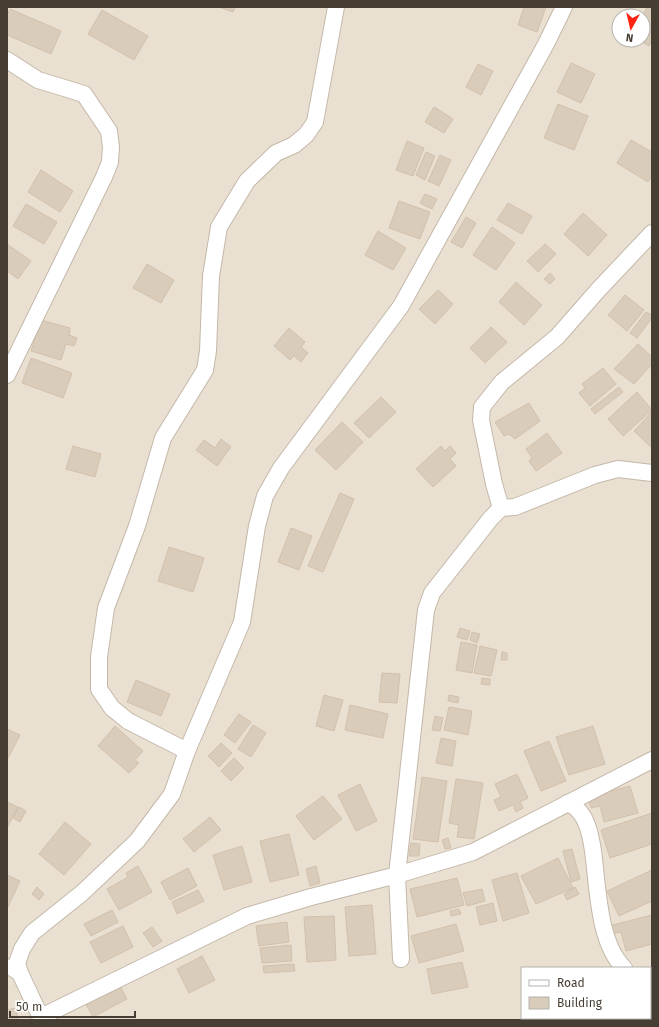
<svg xmlns="http://www.w3.org/2000/svg" width="659" height="1027" viewBox="0 0 659 1027" font-family="'Fira Sans',sans-serif">
	<style>
		.residential { fill: #e9e0d2; fill-rule: evenodd }
		.building { fill: #daccbb; stroke: #d3c0ab }
		.lines { fill: none; stroke-linecap: round; stroke-linejoin: round }
		.minor-casing { stroke: #c4b8a9; stroke-width: 18 }
		.minor { stroke: #fff; stroke-width: 16 }
	</style>
	<rect width="100%" height="100%" fill="#f4eee4"/>
	<!-- residential -->
	<path class="residential" d="M7,7H652V1020H7ZM619,16H643V40H619ZM522,968H650V1018H522Z"/>
	<!-- building -->
	<path class="building" d="M219,7H235L233,12Z
		M524,7H546L537,32L518,25Z
		M647,7H652V41L649,46L638,40H643V16H637L639,12L643,15Z
		M10,9L61,31L51,54L7,35V15Z
		M102,10L148,36L134,60L88,34Z
		M571,63L595,74L581,103L557,92Z
		M478,64L493,71L481,95L466,87Z
		M558,104L588,116L574,150L544,138Z
		M434,107L453,119L444,133L425,122Z
		M631,140L652,152V176L648,182L617,163Z
		M407,141L424,148L413,176L396,170Z
		M426,152L435,156L425,180L416,175Z
		M440,155L451,160L439,186L428,181Z
		M41,170L73,191L60,212L28,192Z
		M425,194L437,199L432,209L420,203Z
		M399,201L430,212L420,239L389,228Z
		M508,203L532,216L522,234L497,220Z
		M26,204L57,222L44,244L13,226Z
		M583,213L607,235L588,256L564,234Z
		M466,217L476,223L462,248L451,242Z
		M492,227L515,243L496,270L473,255Z
		M378,231L406,248L393,270L365,255Z
		M7,244L31,261L18,279L7,271Z
		M545,244L556,254L538,272L527,261Z
		M147,264L174,280L161,303L133,288Z
		M550,273L555,279L550,284L544,279Z
		M516,282L542,305L524,325L499,302Z
		M438,290L453,304L435,324L419,309Z
		M625,295L644,310L627,331L608,315Z
		M646,312L652,315V318L637,338L630,333Z
		M41,320L70,328L69,335L77,338L74,346L66,344L61,360L31,351Z
		M491,327L507,342L485,363L470,348Z
		M289,328L305,342L301,347L308,353L301,362L294,356L290,360L274,346Z
		M638,344L652,357V364L634,384L614,369Z
		M31,358L72,373L63,398L22,383Z
		M603,368L616,384L590,406L579,393L585,388L582,384Z
		M619,387L623,392L595,414L591,409Z
		M637,392L652,410L623,436L608,419Z
		M381,397L396,412L369,438L354,423Z
		M529,403L540,421L515,439L509,434L504,436L495,422Z
		M652,412V448L634,431Z
		M342,422L363,442L336,470L315,450Z
		M547,433L562,453L536,471L529,461L532,458L526,449Z
		M221,439L231,447L217,466L196,450L204,440L215,448Z
		M73,446L101,454L95,477L66,469Z
		M441,446L445,451L450,446L456,453L450,459L456,466L433,487L416,469Z
		M340,493L354,499L323,572L308,566Z
		M291,528L312,536L299,570L278,562Z
		M169,547L204,558L193,592L158,581Z
		M460,628L470,631L467,640L457,637Z
		M472,632L480,634L477,643L470,640Z
		M461,642L477,645L472,673L456,670Z
		M480,646L497,650L491,676L474,673Z
		M502,652L507,653V660H501Z
		M382,673L400,674L397,703L379,702Z
		M482,678L490,679V685L481,684Z
		M136,680L170,694L161,716L127,702Z
		M324,695L343,700L334,731L316,726Z
		M449,695L459,697L458,703L448,701Z
		M350,705L388,714L383,738L345,730Z
		M449,707L472,711L468,735L444,730Z
		M239,714L251,722L235,743L224,735Z
		M435,716L443,718L440,731L432,730Z
		M253,725L266,733L251,757L238,749Z
		M115,726L143,751L135,760L139,763L129,773L98,746Z
		M593,726L605,764L569,775L556,737Z
		M7,729L20,735L7,760Z
		M441,738L456,741L452,766L436,763Z
		M549,741L566,781L541,791L524,751Z
		M221,743L232,753L219,767L208,756Z
		M234,758L244,768L231,781L221,771Z
		M517,774L528,798L520,802L523,808L516,812L513,805L499,811L494,800L501,797L495,784Z
		M422,777L447,781L438,842L413,839Z
		M456,779L483,783L474,839L457,837L459,825L449,823Z
		M360,784L377,821L356,831L338,795Z
		M630,786L638,813L604,822L600,806L591,808L588,797Z
		M323,796L342,819L314,840L296,816Z
		M7,802L18,807L7,828Z
		M19,807L26,811L20,822L13,818Z
		M652,813V844L610,858L601,830Z
		M210,817L221,830L194,852L183,839Z
		M65,822L91,844L64,875L39,854Z
		M289,834L299,875L270,882L260,841Z
		M448,838L451,848L445,849L442,840Z
		M411,843L420,844L419,856H409Z
		M242,846L252,882L224,890L213,855Z
		M572,849L580,879L571,882L563,851Z
		M558,858L573,888L536,904L521,876Z
		M138,866L152,892L119,910L107,889L128,877L126,873Z
		M316,866L320,883L310,886L306,869Z
		M188,868L197,886L170,900L161,882Z
		M652,870V901L619,916L607,891Z
		M517,873L529,913L503,921L492,880Z
		M7,875L20,881L7,909Z
		M457,878L464,905L417,917L410,889Z
		M37,887L44,894L39,900L32,894Z
		M575,887L579,894L567,900L564,894Z
		M482,889L485,901L467,906L463,893Z
		M198,890L204,901L177,914L172,902Z
		M493,903L497,921L480,925L476,907Z
		M372,905L376,954L349,956L345,907Z
		M459,909L461,914L451,916L450,911Z
		M112,910L118,922L91,936L84,924Z
		M652,915V944L626,951L621,932L612,934L609,926Z
		M334,916L336,960L307,962L304,917Z
		M287,922L289,942L259,946L256,926Z
		M456,924L464,951L419,963L411,936Z
		M123,926L133,947L101,963L90,942Z
		M152,927L162,941L153,947L143,933Z
		M291,945L292,961L262,963L260,948Z
		M202,956L215,980L189,993L177,969Z
		M462,962L468,987L432,994L427,969Z
		M294,964L295,971L264,973L263,966Z
		M120,986L127,999L93,1017L86,1004Z
		M16,1008L18,1020H7V1010Z
		M602,1018H633L632,1020H601Z"/>
	<g class="lines">
		<defs>
			<path id="minor" d="M7,60L38,80L84,94L109,131L111,147L110,162L104,177L7,375
				M501,508L494,484L481,420L482,407L502,382L557,337L599,289L652,233
				M187,751L128,721L112,708L99,689V657L106,608L137,526L163,438L205,370L208,351L211,276L219,227L247,181L276,153L294,145L306,135L315,122L336,7
				M567,803C570,805 575,806 577,809C588,819 591,838 593,851C598,887 598,942 624,968
				M401,959L397,875L426,610L432,593L491,518L501,508L515,507L595,475L618,469L652,473
				M11,967L20,973L42,1020
				M20,973L17,963L22,949L32,933L82,893L137,841L172,794L187,751L242,622L257,526L265,496L281,468L401,306L546,44L564,7
				M650,992L652,993
				M41,1017L247,916L311,897L397,875L473,852L652,760"/>
		</defs>
		<!-- minor casing -->
		<use href="#minor" class="minor-casing"/>
		<!-- minor -->
		<use href="#minor" class="minor"/>
	</g>
	<!-- border -->
	<rect width="659" height="1027" fill="none" stroke="#473e33" stroke-width="16"/>
	<!-- legend -->
	<rect x="521" y="967" width="130" height="52" fill="#ffffff" stroke="#b5b2ad"/>
	<rect x="529" y="980" width="20" height="6" fill="#ffffff" stroke="#b5b2ad"/>
	<text x="557" y="987" font-size="12" fill="#473e33">Road</text>
	<rect x="529" y="997" width="20" height="12" fill="#daccbb" stroke="#b5b2ad"/>
	<text x="557" y="1007" font-size="12" fill="#473e33">Building</text>
	<!-- north arrow -->
	<g transform="translate(631 28) rotate(188)"><circle r="19" fill="#ffffff" stroke="#b5b2ad"/>
	<path d="M0-3L7 15L0 10L-7 15Z" fill="#ff2311"/>
	<text y="-6" font-size="11" font-weight="bold" text-anchor="middle" fill="#473e33">N</text>
	</g>
	<!-- scale -->
	<path d="M10 1011v6h125v-6" fill="none" stroke="#473e33" stroke-width="2"/>
	<text x="16" y="1011" font-size="12" fill="#473e33" stroke="#ffffff" stroke-width="3" paint-order="stroke">50 m</text>
</svg>
